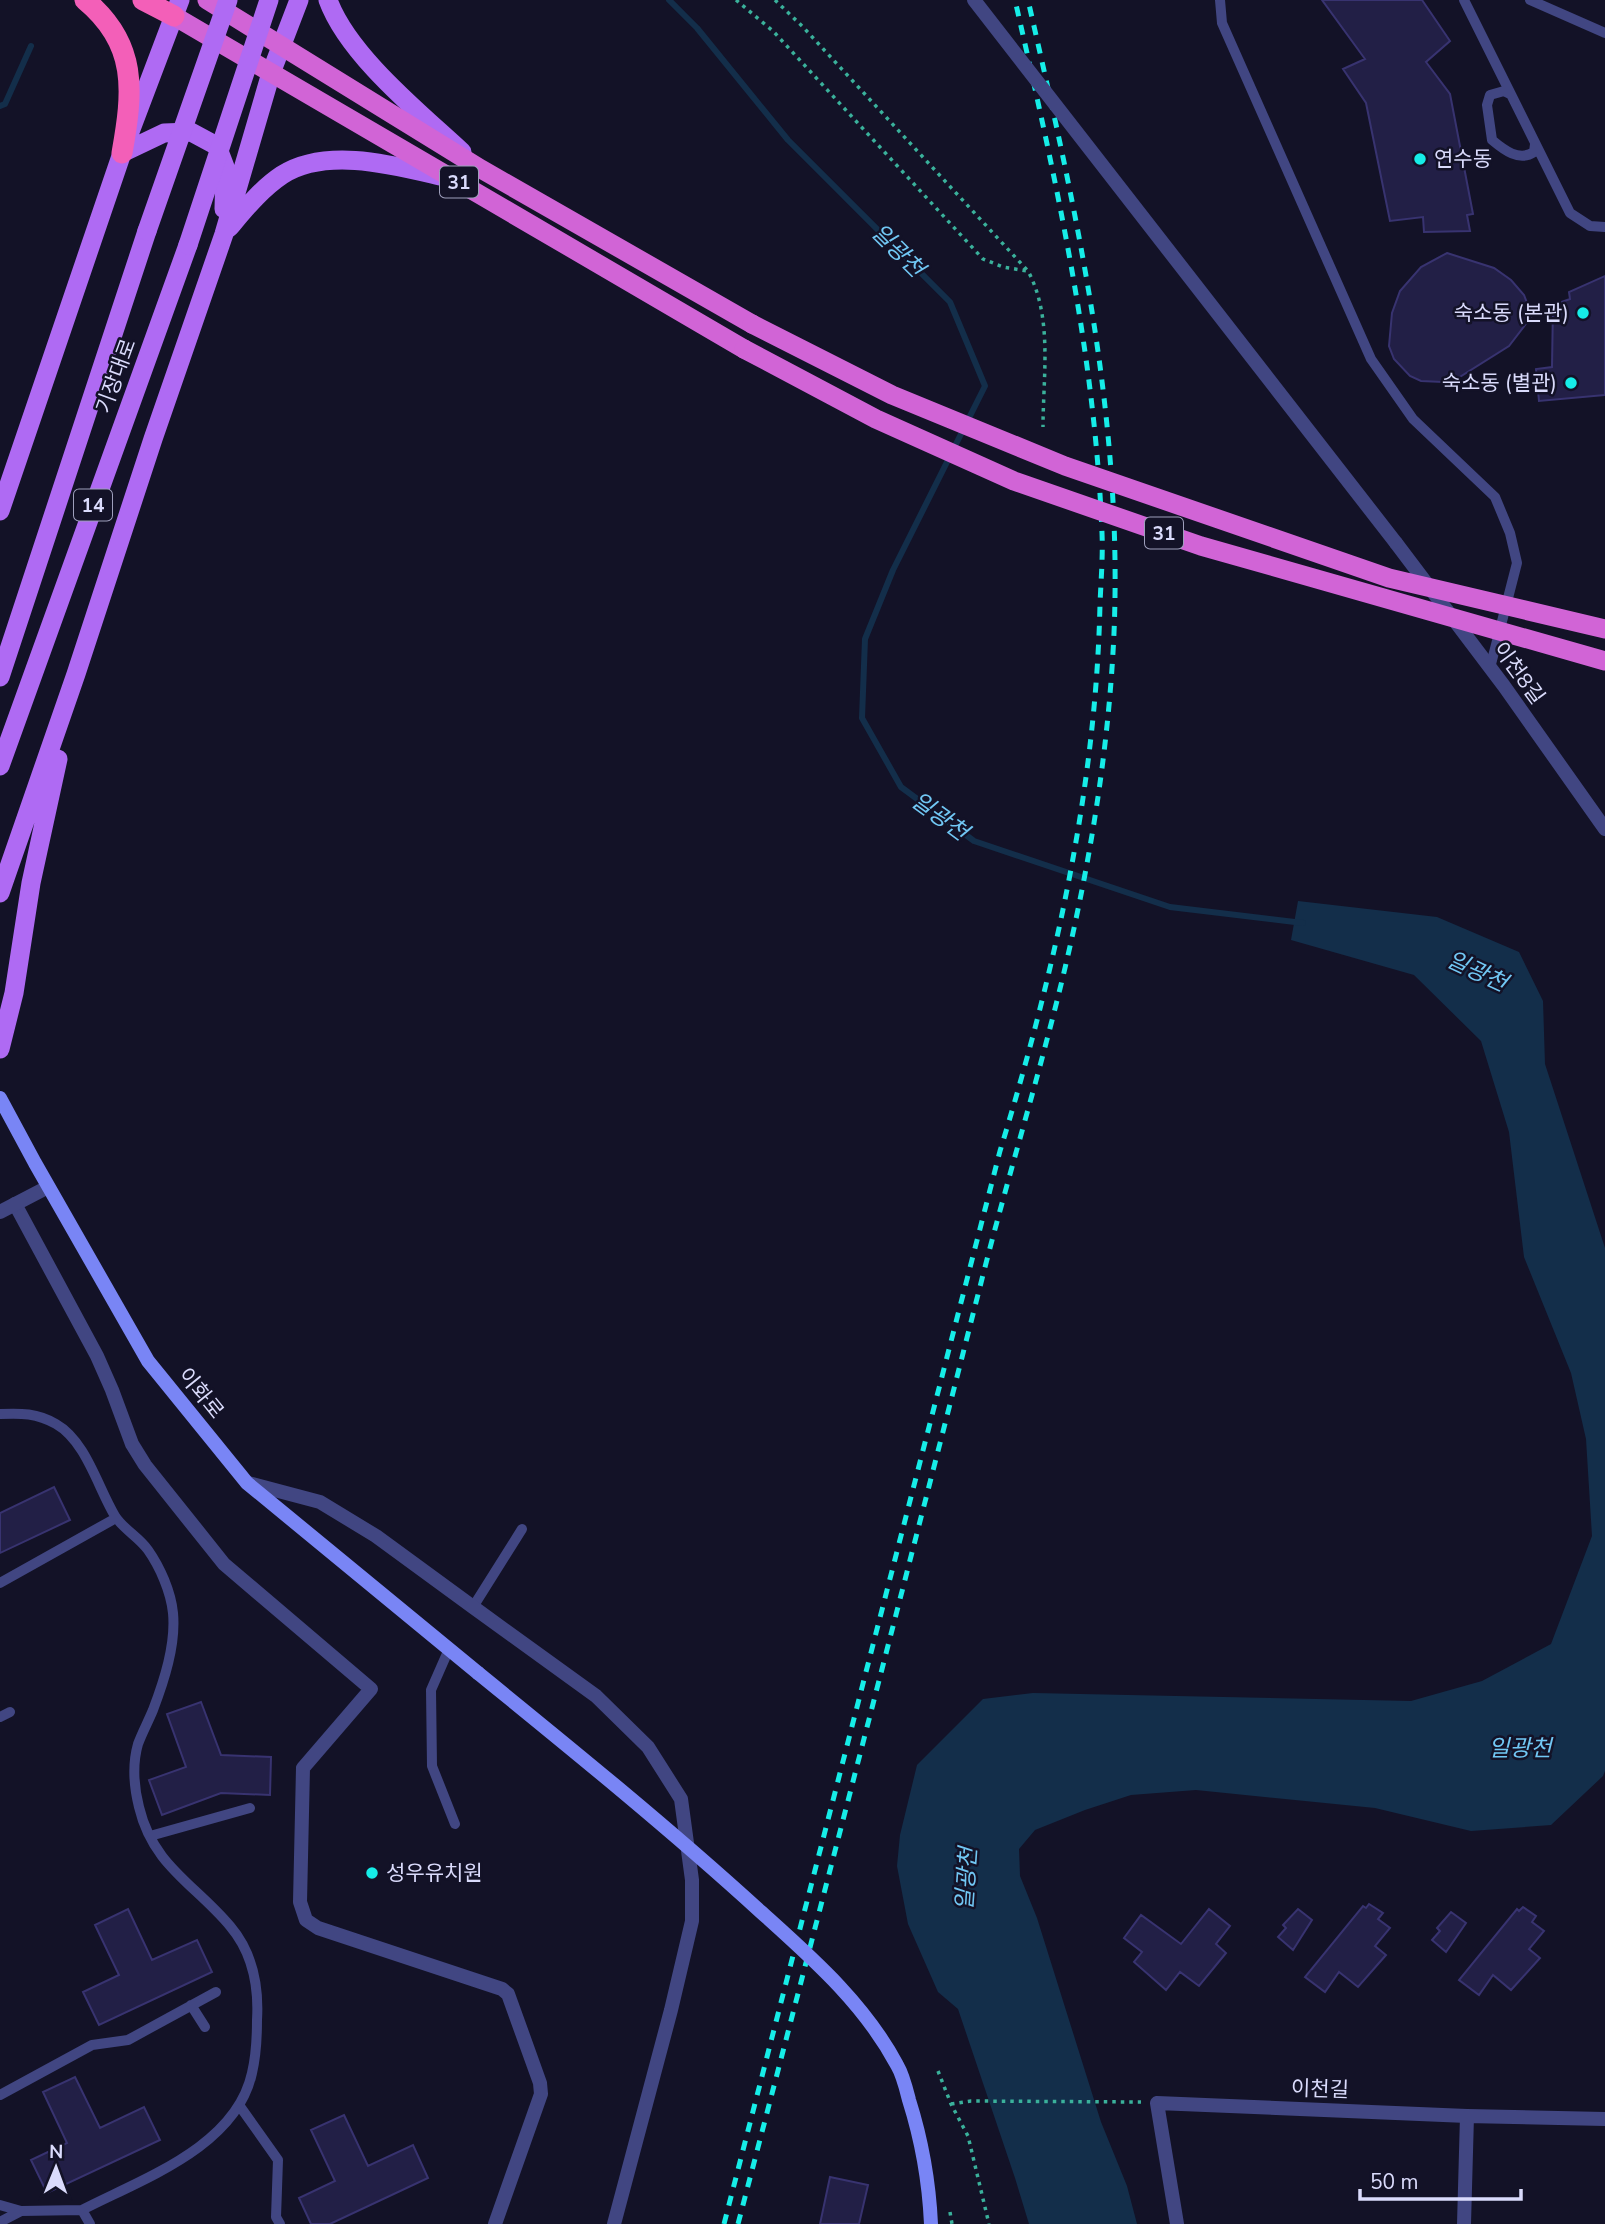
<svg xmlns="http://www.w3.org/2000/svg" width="1605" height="2224" viewBox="0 0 1605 2224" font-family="'Nunito Sans','Noto Sans KR',sans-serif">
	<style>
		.water { fill: #132e4a }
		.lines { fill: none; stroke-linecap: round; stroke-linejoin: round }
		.stream { stroke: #132e4a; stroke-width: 6 }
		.building { fill: #221f46; stroke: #383370; stroke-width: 2 }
		.path { stroke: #3ab19b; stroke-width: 3.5; stroke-dasharray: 3.5 5; stroke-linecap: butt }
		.service { stroke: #414682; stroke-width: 10 }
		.pedestrian { stroke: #414682; stroke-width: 14 }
		.minor { stroke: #414682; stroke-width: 14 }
		.secondary { stroke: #7985f5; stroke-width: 14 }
		.primary { stroke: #af6af3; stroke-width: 19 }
		.trunk { stroke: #d164d6; stroke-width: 19 }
		.motorway { stroke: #f35fb8; stroke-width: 21 }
		.rail { stroke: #16ede8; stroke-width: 5; stroke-dasharray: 10 9; stroke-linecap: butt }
		.minor-bridge { stroke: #414682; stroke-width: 14 }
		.secondary-bridge { stroke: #7985f5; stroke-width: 14 }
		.primary-bridge { stroke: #af6af3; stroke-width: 19 }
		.trunk-bridge { stroke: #d164d6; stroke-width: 19 }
		.poi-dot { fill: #16ede8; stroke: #131227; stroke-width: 2.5 }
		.labels { text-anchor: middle; stroke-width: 5; stroke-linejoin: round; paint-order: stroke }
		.shield { fill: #131227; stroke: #9e9fbc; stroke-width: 2 }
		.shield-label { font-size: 19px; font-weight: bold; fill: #dadbfc }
		.poi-label { font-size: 21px; fill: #dadbfc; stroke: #131227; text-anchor: start }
		.street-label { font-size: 21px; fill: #dadbfc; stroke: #131227 }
		.water-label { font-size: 23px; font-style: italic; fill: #71c7f4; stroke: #131227 }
	</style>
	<rect width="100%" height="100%" fill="#131227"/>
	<!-- water -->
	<path class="water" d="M1298,901L1437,917L1519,952L1543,1001L1545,1064L1605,1248V1771L1603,1776L1551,1825L1471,1831L1375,1808L1196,1790L1131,1795L1085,1810L1035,1830L1019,1849L1020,1876L1037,1918L1101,2122L1127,2186L1137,2224H1029L1015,2178L958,2009L938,1992L908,1924L897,1866L900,1835L917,1765L983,1699L1033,1693L1411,1701L1482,1681L1551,1644L1592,1536L1586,1439L1571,1373L1524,1257L1509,1132L1481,1041L1414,975L1291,940Z"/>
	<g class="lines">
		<!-- stream -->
		<path class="stream" d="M669,0L697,28L788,140L950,302L985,386L893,570L865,639L862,718L901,787L974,841L1170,907L1303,923
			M0,106L5,104L31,46"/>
	</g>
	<!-- building -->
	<path class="building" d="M1322,0H1422L1450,41L1426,62L1450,94L1473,214L1467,215L1470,231L1424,232L1423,217L1390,221L1366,103L1343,69L1365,59Z
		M1447,253L1494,268L1511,280L1524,295L1532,316L1509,346L1458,378L1443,382L1421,381L1410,376L1394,359L1389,346L1392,313L1400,291L1421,267Z
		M1605,276V395L1539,401L1536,369L1552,367L1553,305L1570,299L1569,292Z
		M54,1487L70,1520L0,1553V1513Z
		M201,1702L221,1755L271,1757L270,1795L221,1793L162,1815L149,1780L186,1767L167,1714Z
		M1369,1904L1383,1913L1378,1919L1390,1928L1375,1946L1386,1955L1358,1987L1339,1972L1325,1992L1305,1977L1363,1906L1366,1908Z
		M1523,1907L1536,1916L1532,1922L1544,1931L1529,1949L1540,1958L1511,1990L1493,1975L1479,1995L1459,1980L1517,1909L1519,1911Z
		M128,1909L152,1960L197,1940L212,1972L99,2025L83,1992L119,1975L95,1925Z
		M1209,1909L1230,1926L1216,1944L1226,1953L1199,1986L1180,1972L1166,1990L1134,1962L1142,1952L1124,1938L1141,1915L1181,1944Z
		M1298,1909L1312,1920L1293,1950L1278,1937L1286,1928L1283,1925Z
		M1451,1912L1466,1923L1446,1952L1432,1940L1440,1931L1437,1928Z
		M75,2077L100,2128L144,2107L160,2140L47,2193L31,2160L67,2143L43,2092Z
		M344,2115L368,2166L413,2145L428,2178L330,2224H311L299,2198L335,2181L311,2130Z
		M830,2177L868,2185L859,2224H820Z"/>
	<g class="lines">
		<!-- path -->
		<path class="path" d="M736,0L773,31L983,259L1003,267L1027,271
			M775,0L803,27L1028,271C1053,317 1043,377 1043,427
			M938,2071L951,2104L968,2136L989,2224
			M951,2104L971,2101L1141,2102
			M950,2212L952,2224"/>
		<!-- service -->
		<path class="service" d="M1220,0L1222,23L1371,359L1413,419L1495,497L1510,533L1517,563L1490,668
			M1464,0L1570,213L1590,226L1605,227
			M1530,0L1605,33
			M1510,94L1504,91L1490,95L1487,105L1492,140C1504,150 1519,162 1534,152L1535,144
			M0,1414C21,1413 37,1413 56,1424C86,1441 98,1488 115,1516C123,1529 139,1537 148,1550C160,1567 171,1592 173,1613C176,1645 164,1681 153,1710C148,1722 142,1733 138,1744C132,1765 134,1787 139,1807C153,1866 195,1884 230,1926C253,1953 259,1986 257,2020C257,2038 256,2056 252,2073C236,2147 142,2179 82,2210
			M0,1583L116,1518
			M473,1607L522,1529
			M449,1649L431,1690L432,1766L455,1824
			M0,1717L10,1712
			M150,1836L250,1808
			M191,2005L205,2027
			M0,2095L92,2045L128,2040L216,1992
			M239,2105L278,2160L276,2217L280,2224
			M0,2205L21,2211L82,2210L90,2224
			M0,2222L21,2211"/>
		<!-- pedestrian -->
		<path class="pedestrian" d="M15,1204L97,1356L112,1390L132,1444L145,1465L224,1564L371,1689L303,1768L300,1902L306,1920L318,1928L502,1989L508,1994L540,2083L541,2094L495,2224"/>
		<!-- minor -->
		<path class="minor" d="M1396,543L1504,686L1605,829
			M0,1212L48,1187
			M248,1483L320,1502L376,1536L473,1607L596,1696L648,1747L681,1799L692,1880V1921L671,2010L614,2224
			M1177,2224L1157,2103L1467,2116L1605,2119
			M1464,2224L1467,2116"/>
		<!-- secondary -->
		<path class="secondary" d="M0,1098L35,1163L148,1361L247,1483L478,1673"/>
		<!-- primary -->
		<path class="primary" d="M328,0C348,55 419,112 462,152
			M122,153L164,133L191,132L217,146L225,167L224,209
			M229,228C245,209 261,189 282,175C327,146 397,166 445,177
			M0,511L122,153L180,0
			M0,677L147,231
			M0,766L188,245
			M0,893L76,674L153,439L224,234L271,73L299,0
			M0,1049L14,993L31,883L58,759"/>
		<!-- trunk -->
		<path class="trunk" d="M207,0L481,169L752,324
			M174,16L744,349"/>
		<!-- motorway -->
		<path class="motorway" d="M85,0C138,44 133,91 122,153
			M143,0L174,16"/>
		<!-- rail -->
		<path class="rail" d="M724,2224L1000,1151C1054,974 1096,790 1100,604C1101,580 1103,556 1102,533C1095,352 1055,176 1015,0
			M738,2224C821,1906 903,1589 984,1271C1005,1189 1029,1109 1050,1028C1084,899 1108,766 1114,633C1123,416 1076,210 1028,0"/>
		<!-- minor-bridge -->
		<path class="minor-bridge" d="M974,0L1396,543"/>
		<!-- secondary-bridge -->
		<path class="secondary-bridge" d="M478,1673C574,1751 670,1829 761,1912C812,1958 864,2003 897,2065C903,2075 906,2088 909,2100C922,2141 929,2181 931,2224"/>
		<!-- primary-bridge -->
		<path class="primary-bridge" d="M147,231L228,0
			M188,245L269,0"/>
		<!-- trunk-bridge -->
		<path class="trunk-bridge" d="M752,324L892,395L1065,466L1389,578L1605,629
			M744,349L876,419L1014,481L1201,546L1605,661"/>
	</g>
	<!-- markers -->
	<g class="poi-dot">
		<circle cx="1420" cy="159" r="7"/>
		<circle cx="1583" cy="313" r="7"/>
		<circle cx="1571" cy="383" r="7"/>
		<circle cx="372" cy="1873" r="7"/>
	</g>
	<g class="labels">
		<!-- shield labels -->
		<g class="shield">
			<rect x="440" y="166.5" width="38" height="31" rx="5"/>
			<rect x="74" y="489.5" width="38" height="31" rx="5"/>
			<rect x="1145" y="517.5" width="38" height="31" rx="5"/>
		</g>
		<g class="shield-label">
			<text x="459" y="189">31</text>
			<text x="93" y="512">14</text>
			<text x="1164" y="540">31</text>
		</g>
		<!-- poi labels -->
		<g class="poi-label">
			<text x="1434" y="166">연수동</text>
			<text x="1569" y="320" text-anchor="end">숙소동 (본관)</text>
			<text x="1557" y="390" text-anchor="end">숙소동 (별관)</text>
			<text x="386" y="1880">성우유치원</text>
		</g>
		<!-- street labels -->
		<g class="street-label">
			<text transform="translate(116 376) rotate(-70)" y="7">기장대로</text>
			<text transform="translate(1519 673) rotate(54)" y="7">이천8길</text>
			<text transform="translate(201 1393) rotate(51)" y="7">이화로</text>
			<text transform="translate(1320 2089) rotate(2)" y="7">이천길</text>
		</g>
		<!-- water labels -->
		<g class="water-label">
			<text transform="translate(898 250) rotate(45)" y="8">일광천</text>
			<text transform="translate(940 816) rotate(36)" y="8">일광천</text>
			<text transform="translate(1477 971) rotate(25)" y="8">일광천</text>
			<text x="1520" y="1756">일광천</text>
			<text transform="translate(966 1879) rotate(-86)" y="8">일광천</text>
		</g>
	</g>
	<!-- north arrow -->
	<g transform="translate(56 2168) rotate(1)" stroke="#131227" stroke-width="5" paint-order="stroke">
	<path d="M0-5L12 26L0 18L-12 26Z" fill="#dadbfc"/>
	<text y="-10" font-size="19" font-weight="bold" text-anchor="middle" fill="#dadbfc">N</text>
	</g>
	<!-- scale -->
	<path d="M1360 2189v10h161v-10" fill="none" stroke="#dadbfc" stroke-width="3.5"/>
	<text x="1370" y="2189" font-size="21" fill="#dadbfc" stroke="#131227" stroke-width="5" paint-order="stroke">50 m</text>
</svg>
